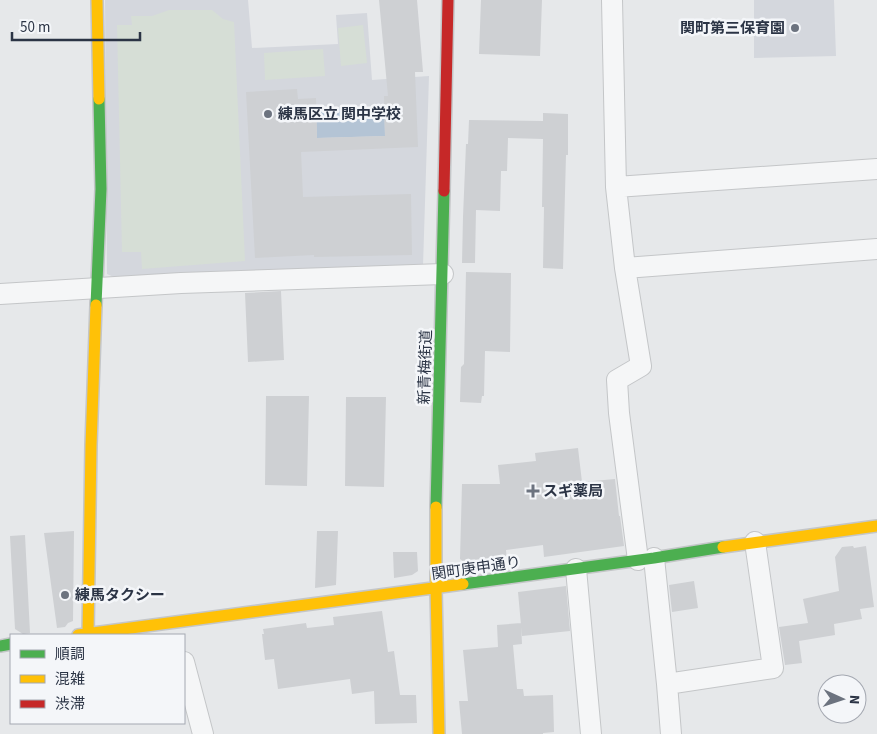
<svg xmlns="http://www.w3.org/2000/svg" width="877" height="734" font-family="'Source Sans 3','Noto Sans JP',sans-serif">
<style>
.built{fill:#d4d7dd}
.green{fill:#d6ded6}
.water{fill:#b4c4d5}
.building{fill:#ced0d3}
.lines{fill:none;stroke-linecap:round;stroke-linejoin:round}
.street-casing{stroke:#c4c6c8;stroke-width:22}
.fast-casing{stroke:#c4c6c8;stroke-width:14}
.slow-casing{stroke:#c4c6c8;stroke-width:14}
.jam-casing{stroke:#c4c6c8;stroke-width:14}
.street{stroke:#f5f6f7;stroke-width:20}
.fast{stroke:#4caf50;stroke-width:11}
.slow{stroke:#ffc107;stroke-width:11}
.jam{stroke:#c62828;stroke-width:11}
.poi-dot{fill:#6c737f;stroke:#f4f6f9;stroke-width:2}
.labels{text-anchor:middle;stroke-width:5;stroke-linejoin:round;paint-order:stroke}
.poi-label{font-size:15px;font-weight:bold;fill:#2b3445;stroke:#f4f6f9;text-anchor:start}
.street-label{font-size:15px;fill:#2b3445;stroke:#f4f6f9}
</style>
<rect width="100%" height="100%" fill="#e6e8ea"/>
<path class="built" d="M105,0h143l4,48 86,-4 -2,-29 31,-2 5,67 57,-4 -6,190 -307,12 -9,-4z
M754,0h80l2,56 -82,2z"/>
<path class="green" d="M169,10h43l11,9 11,3 11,239 -103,8 -1,-17h-19l-5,-227h15l-1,-9h21z
M363,25l4,38 -26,3 -3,-38z
M323,49l2,27 -60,4 -1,-27z"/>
<path class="water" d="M384,107l1,29 -68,2 -1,-29z"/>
<path class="building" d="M379,0h38l6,72h-8l3,75 -117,5 2,45 108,-3 1,61 -98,2v-2l-59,3 -9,-166 51,-3 1,10 18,-1 1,40 68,-2 -1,-40h4z
M481,0h61l-2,56 -61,-2z
M543,113l25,1v41h-2l-3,114 -20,-1 1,-61h-2l1,-68 -35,-1 -1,33h-6l-1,40 -24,-1 -1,53h-13l1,-46 3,-73h2l1,-24 74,1z
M466,272l45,1 -1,79 -25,-1 -1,45h-2l-1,7 -21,-1 1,-35 3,-3z
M281,291l3,69 -36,2 -3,-69z
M266,396h43l-2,90 -42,-1z
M346,397h40l-2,90 -39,-1z
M578,448l4,34 33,-3 4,37h1l4,30 -80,11 -1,-12 -37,5 1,12 -36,5 -11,-8 2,-75h38l-2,-19 38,-4 -1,-8z
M74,531l-1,90 -5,2 -3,4 -8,1 -13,-95z
M317,531h21l-2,54 -21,3z
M25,535l5,98 -7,1 -8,-5 -5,-93z
M853,546l1,2 12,-2 8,61 -14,2 2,10 -28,5 1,11 -36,6 3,22 -17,2 -6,-38 29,-4 -5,-24 36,-8 -4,-34 7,-10z
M393,552h24l1,19 -6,4 -18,3z
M694,581l4,27 -26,4 -3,-27z
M566,586l4,45 -48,5 -4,-44z
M382,611l6,41 6,-1 6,44h16l1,28 -42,1 -1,-33 -22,3 -2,-15 -72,10 -4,-30 -9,1 -3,-26h2l-1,-5 43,-6 1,5 27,-3 -1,-8z
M521,623l1,21 -9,1 4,44h6l1,7 29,-1 1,37 -11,1v1h-81l-3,-33h9l-5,-51 35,-3 -1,-22z"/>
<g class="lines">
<defs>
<path id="street" d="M612,0l4,187 9,81 16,98 -24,14 2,33 19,147
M616,187l261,-18
M625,268l252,-19
M0,294l181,-11 262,-9
M654,558l13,126
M576,569l15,165
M184,662l19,72
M671,734l-4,-50 106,-16 -18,-126"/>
<path id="fast" d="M96,305l5,-116 -2,-90
M436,507l8,-316
M463,584l191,-26 69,-11
M0,646l11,-2"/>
<path id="slow" d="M97,0l2,99
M436,507v81l3,146
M723,547l154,-21
M88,634l3,-189 5,-140
M78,635l385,-51"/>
<path id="jam" d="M444,191l4,-191"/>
</defs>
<use href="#street" class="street-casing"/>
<use href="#fast" class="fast-casing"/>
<use href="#slow" class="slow-casing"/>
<use href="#jam" class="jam-casing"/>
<use href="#street" class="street"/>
<use href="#fast" class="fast"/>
<use href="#slow" class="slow"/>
<use href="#jam" class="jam"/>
</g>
<g class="poi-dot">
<circle cx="795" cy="28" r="5"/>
<circle cx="268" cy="114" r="5"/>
<path d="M530.5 483.5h5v5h5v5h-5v5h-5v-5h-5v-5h5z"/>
<circle cx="65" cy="595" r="5"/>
</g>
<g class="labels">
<g class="poi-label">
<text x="785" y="33" text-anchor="end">関町第三保育園</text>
<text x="278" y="119">練馬区立 関中学校</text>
<text x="543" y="496">スギ薬局</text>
<text x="75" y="600">練馬タクシー</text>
</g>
<g class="street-label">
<text transform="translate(425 367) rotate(-88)" y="5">新青梅街道</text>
<text transform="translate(476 568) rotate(-8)" y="5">関町庚申通り</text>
</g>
</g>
<rect x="10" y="634" width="175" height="90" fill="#f4f6f9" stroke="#a4a8b1"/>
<rect x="20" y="650" width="25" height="8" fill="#4caf50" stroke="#a4a8b1"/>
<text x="55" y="659" font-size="15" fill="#2b3445">順調</text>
<rect x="20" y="675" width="25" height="8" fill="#ffc107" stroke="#a4a8b1"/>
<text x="55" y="684" font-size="15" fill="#2b3445">混雑</text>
<rect x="20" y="700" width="25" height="8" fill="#c62828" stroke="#a4a8b1"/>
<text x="55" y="709" font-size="15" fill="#2b3445">渋滞</text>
<g transform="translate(842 699) rotate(93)"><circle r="24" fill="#f4f6f9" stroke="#a4a8b1"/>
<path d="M0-4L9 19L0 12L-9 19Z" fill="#6c737f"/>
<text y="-8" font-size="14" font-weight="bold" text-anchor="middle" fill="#2b3445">N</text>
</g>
<path d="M12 32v8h128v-8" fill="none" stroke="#2b3445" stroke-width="2.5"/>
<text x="20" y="32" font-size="15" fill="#2b3445" stroke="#f4f6f9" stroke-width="4" paint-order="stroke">50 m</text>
</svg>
